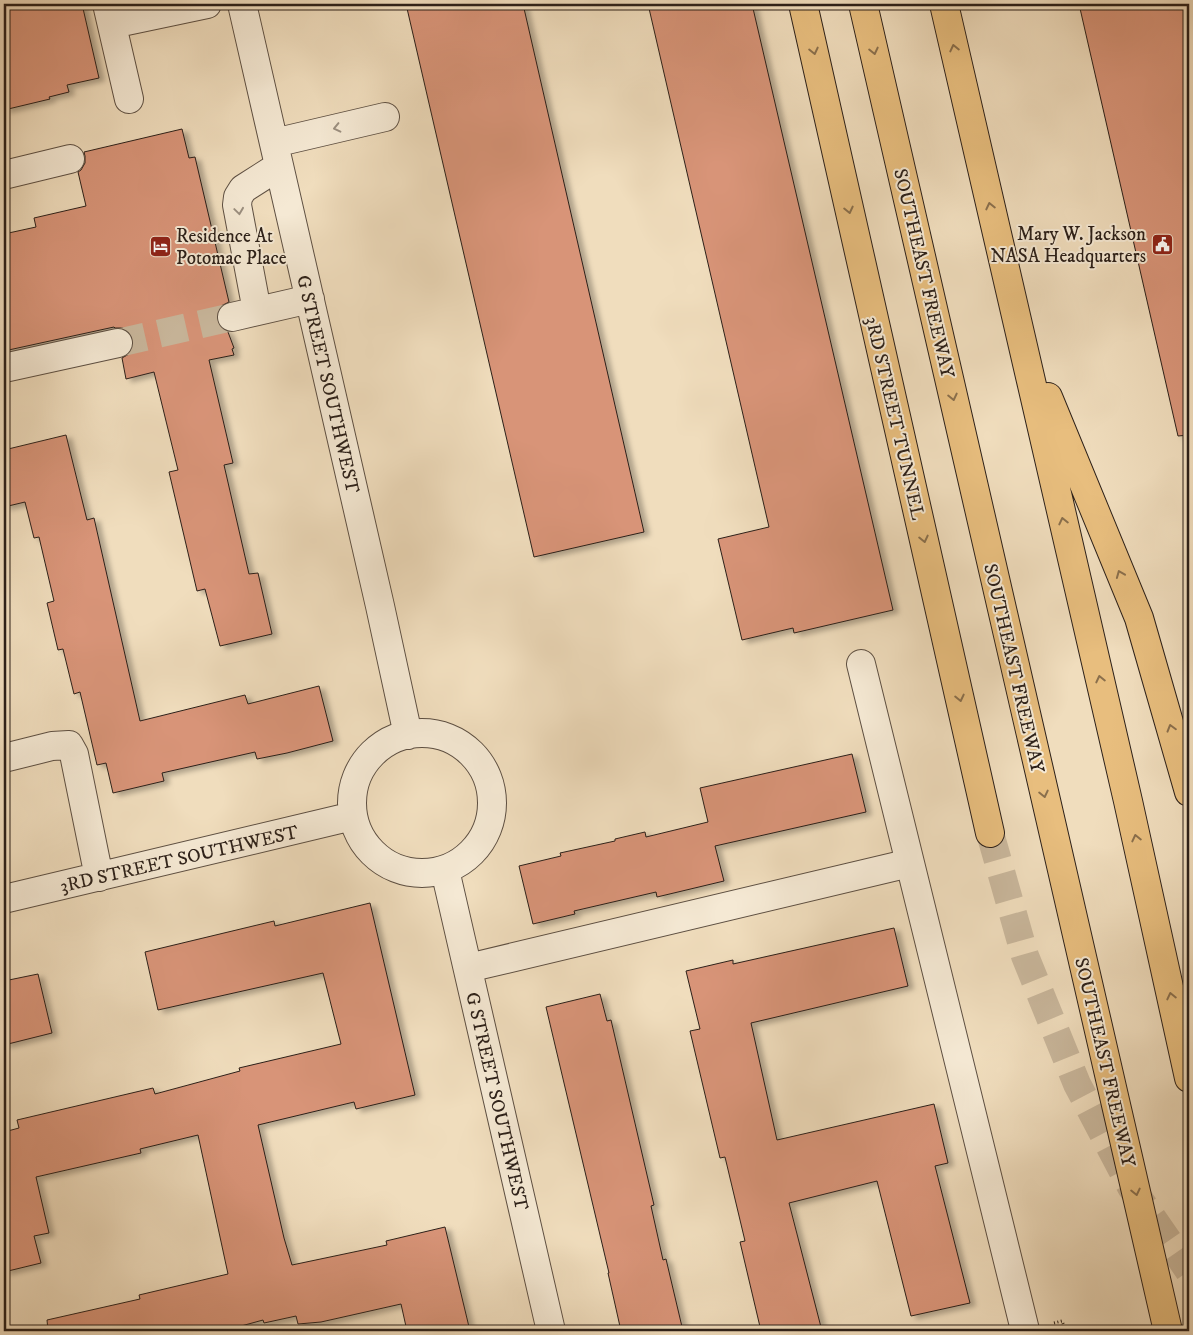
<svg xmlns="http://www.w3.org/2000/svg" width="1193" height="1335" font-family="'IM FELL DW Pica',serif">
<style>
.building{fill:#d89478;stroke:#2c2019;filter:url(#shadow)}
.lines{fill:none;stroke-linecap:round;stroke-linejoin:round}
.minor-tunnel{stroke:#c9b79c;stroke-width:28;stroke-dasharray:28 14;stroke-linecap:butt}
.highway-tunnel{stroke:#c9b79c;stroke-width:28;stroke-dasharray:28 14;stroke-linecap:butt}
.minor-casing{stroke:#5d4f42;stroke-width:30}
.highway-casing{stroke:#2c2019;stroke-width:30}
.path{stroke:#2c2019;stroke-width:3;stroke-dasharray:1 2.5;stroke-linecap:butt}
.minor{stroke:#f5e9d4;stroke-width:28}
.highway{stroke:#e8be7e;stroke-width:28}
.oneway{stroke:#8a6f4c}
.oneway2{stroke:#9b8f80}
.labels{text-anchor:middle;stroke-width:4;stroke-linejoin:round;paint-order:stroke}
.poi-label{font-size:19px;fill:#2c2019;stroke:#f5e9d4;text-anchor:end}
.street-label{font-size:19px;fill:#2c2019;stroke:#f5e9d4}
</style>
<defs>
<filter id="shadow"><feDropShadow dx="5.5" dy="3" stdDeviation="2.5" flood-color="#0004"/></filter>
</defs>
<rect width="100%" height="100%" fill="#f0ddbd"/>
<filter id="stains"><feTurbulence type="fractalNoise" baseFrequency=".004" numOctaves="4"/><feColorMatrix values="0 0 0 0 .2 0 0 0 0 .09 0 0 0 0 .02 0 0 0 .5 -.17"/></filter>
<radialGradient id="worn" r=".72"><stop offset=".6" stop-color="#630" stop-opacity="0"/><stop offset="1" stop-color="#630" stop-opacity=".3"/></radialGradient>
<path class="building" d="M4,4h78l17,74 -32,7 2,7 -20,5 1,2 -46,11z
M406,4h117l121,528 -110,25z
M648,4h104l141,606 -99,23 -1,-5 -51,12 -24,-101 51,-12z
M1079,4h110v431l-11,1z
M182,129l7,29 6,-1 34,145 -8,4 -4,7v7l4,8 7,4 6,16 -2,1 2,6 -25,5 24,103 -9,2 25,109 9,-1 14,61 -52,12 -15,-57 -8,2 -28,-119 9,-2 -24,-98 -28,7 -4,-21 7,-4 4,-6v-8l-3,-7 -7,-5h-8l-1,-1 -110,24v-117l32,-7 -2,-9 52,-12 -8,-34 3,-2 4,-7v-7l-1,-4z
M66,435l21,85 7,-2 46,203 105,-26 3,9 71,-18 14,55 -46,12 -30,6 -2,-7 -93,21 2,8 -51,12 -7,-30 -9,2 -17,-73 -6,2 -11,-45 -5,1 -11,-47 7,-2 -15,-64 -5,1 -9,-36 -21,5v-57z
M852,754l14,58 -151,34 9,35 -67,16 -1,-5 -82,19 1,3 -42,10 -14,-58 42,-10 -1,-3 55,-12v-2l30,-7 1,5 62,-15 -8,-34z
M370,903l45,192 -59,14 -2,-7 -96,23 26,113 8,27 95,-20 -1,-4 59,-14 25,104h-63l-6,-27 -80,18 -23,2 -2,-8 -32,7 -1,-3 -40,11h-175l-1,-11 93,-21 -1,-4 89,-21 -30,-139 -58,14 1,4 -105,24 13,56 -15,3 7,27 -37,9v-140l15,-4 -2,-8 136,-32 2,6 85,-23 -1,-3 102,-24 -18,-71 -165,37 -13,-58 129,-31 1,5z
M894,928l14,58 -157,37 26,117 157,-36 14,59 -13,3 35,137 -59,13 -34,-135 -88,22 33,128h-61l-21,-89 5,-1 -20,-84 -5,1 -30,-127 10,-2 -14,-58 47,-11v4z
M38,974l14,59 -48,12v-64z
M600,994l7,27 4,-1 43,185 -3,1 12,54 3,-1 17,72h-62l-13,-58h1l-63,-266z"/>
<g class="lines">
<path class="minor-tunnel" d="M118,343l114,-26"/>
<path class="highway-tunnel" d="M990,833l35,123 52,128 54,103 58,84"/>
<defs>
<path id="minor" d="M107,4l22,95
M242,4l138,602 28,129
M112,24l95,-20
M274,143l111,-26
M4,175l66,-16
M257,311l-20,-106 1,-8 5,-8 36,-23
M232,317l78,-18
M4,368l114,-25
M861,664l164,666
M352 803a70 70 0 1 1 140 0a70 70 0 1 1-140 0Z
M4,758l48,-12 17,-1 5,9 25,123
M445,870l106,461
M4,899l349,-83
M468,968l442,-105"/>
<path id="highway" d="M803,4l187,829
M863,4l305,1327
M944,4l184,797 61,277
M1048,397l91,221 50,174"/>
</defs>
<use href="#minor" class="minor-casing"/>
<use href="#highway" class="highway-casing"/>
<path class="path" d="M1054,1323l8,-2 4,10"/>
<use href="#minor" class="minor"/>
<use href="#highway" class="highway"/>
</g>
<defs><path id="oneway-chevron" d="M-2-3.5L2.5 0L-2 3.5" fill="none" stroke-width="1.6" stroke-linecap="round" stroke-linejoin="round" transform="scale(1.25)"/></defs>
<g class="oneway">
<use href="#oneway-chevron" transform="translate(954 48) rotate(-103)"/>
<use href="#oneway-chevron" transform="translate(814 51) rotate(77)"/>
<use href="#oneway-chevron" transform="translate(874 51) rotate(77)"/>
<use href="#oneway-chevron" transform="translate(990 206) rotate(-103)"/>
<use href="#oneway-chevron" transform="translate(849 210) rotate(77)"/>
<use href="#oneway-chevron" transform="translate(953 397) rotate(77)"/>
<use href="#oneway-chevron" transform="translate(1063 521) rotate(-103)"/>
<use href="#oneway-chevron" transform="translate(924 539) rotate(77)"/>
<use href="#oneway-chevron" transform="translate(1120 574) rotate(-112)"/>
<use href="#oneway-chevron" transform="translate(1100 679) rotate(-103)"/>
<use href="#oneway-chevron" transform="translate(960 698) rotate(77)"/>
<use href="#oneway-chevron" transform="translate(1171 728) rotate(-106)"/>
<use href="#oneway-chevron" transform="translate(1044 794) rotate(77)"/>
<use href="#oneway-chevron" transform="translate(1136 838) rotate(-103)"/>
<use href="#oneway-chevron" transform="translate(1171 996) rotate(-103)"/>
<use href="#oneway-chevron" transform="translate(1136 1192) rotate(77)"/>
</g>
<g class="oneway2">
<use href="#oneway-chevron" transform="translate(337 128) rotate(167)"/>
<use href="#oneway-chevron" transform="translate(239 211) rotate(82)"/>
</g>
<defs>
<symbol id="civic-square" viewBox="-11 -11 22 22"><rect x="-9" y="-9" width="18" height="18" rx="4" fill="#8f2418" stroke="#f5e9d4"/><path d="M-.6-6.5H3V-4.5H.6V-3L4-1V1h2V6H-6V1h2V-1L-.6-3ZM-1.2 2.5V6h2.4V2.5Z" fill="#fff"/></symbol>
<symbol id="hotel-square" viewBox="-11 -11 22 22"><rect x="-9" y="-9" width="18" height="18" rx="4" fill="#8f2418" stroke="#f5e9d4"/><path d="M-6-4.5h1.5V1H6V5H4.5V3h-9V5H-6ZM-4 0a1.8 1.8 0 1 1 3.6 0ZM.5 0V-2.5h3Q6-2.5 6 0Z" fill="#fff"/></symbol>
</defs>
<g fill-rule="evenodd">
<use href="#civic-square" x="1150" y="232" width="25" height="25"/>
<use href="#hotel-square" x="148" y="234" width="25" height="25"/>
</g>
<g class="labels">
<g class="poi-label">
<text x="1146" y="240">Mary W. Jackson<tspan x="1146" dy="22">NASA Headquarters</tspan></text>
<text x="176" y="242" text-anchor="start">Residence At<tspan x="176" dy="22">Potomac Place</tspan></text>
</g>
<g class="street-label">
<text transform="translate(925 273) rotate(77)" y="7">SOUTHEAST FREEWAY</text>
<text transform="translate(329 384) rotate(77)" y="7">G STREET SOUTHWEST</text>
<text transform="translate(896 418) rotate(77)" y="7">3RD STREET TUNNEL</text>
<text transform="translate(1015 668) rotate(77)" y="7">SOUTHEAST FREEWAY</text>
<text transform="translate(179 858) rotate(-13)" y="7">3RD STREET SOUTHWEST</text>
<text transform="translate(1106 1062) rotate(77)" y="7">SOUTHEAST FREEWAY</text>
<text transform="translate(498 1101) rotate(77)" y="7">G STREET SOUTHWEST</text>
</g>
</g>
<rect width="1193" height="1335" fill="none" stroke="#f0ddbd" stroke-width="20"/>
<rect x="5" y="5" width="1183" height="1325" fill="none" stroke="#2c2019" stroke-width="2.5"/>
<rect x="10" y="10" width="1173" height="1315" fill="none" stroke="#2c2019"/>
<rect width="100%" height="100%" filter="url(#stains)"/>
<rect width="100%" height="100%" fill="url(#worn)"/>
</svg>
